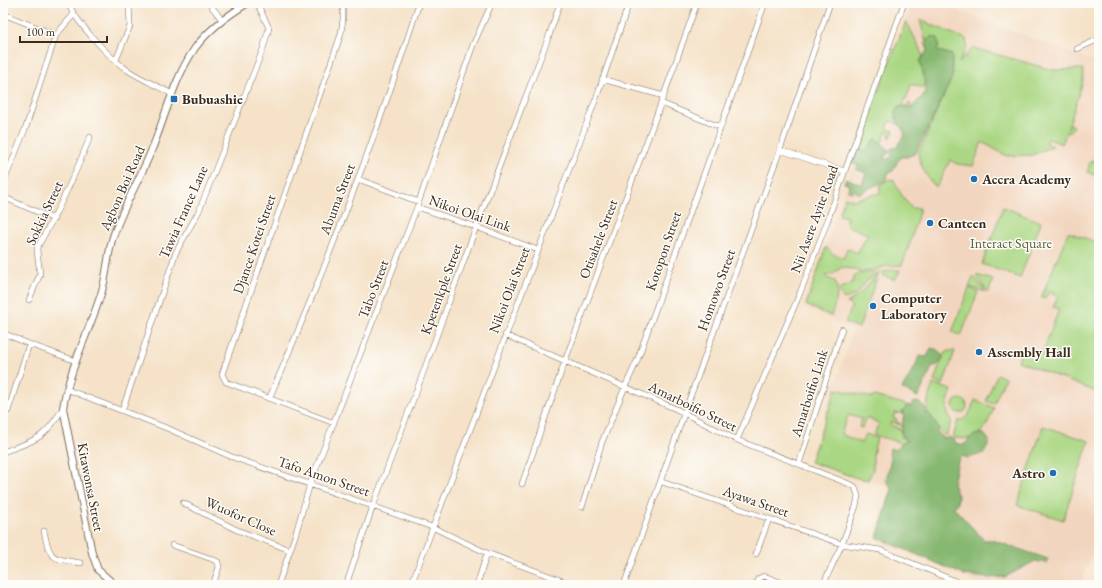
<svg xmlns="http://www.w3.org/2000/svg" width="1102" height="588" font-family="'EB Garamond',serif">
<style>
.built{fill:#f2d5be}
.green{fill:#aad783;stroke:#728050}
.forest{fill:#87b871;stroke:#617148}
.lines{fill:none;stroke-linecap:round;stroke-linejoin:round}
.minor-casing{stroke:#7c6a5a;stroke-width:6}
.tertiary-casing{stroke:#7c6a5a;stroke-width:8}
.minor{stroke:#fff;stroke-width:5}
.tertiary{stroke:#fff;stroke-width:6}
.poi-dot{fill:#1f6fb2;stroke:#fdfcf7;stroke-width:1.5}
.labels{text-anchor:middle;stroke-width:3;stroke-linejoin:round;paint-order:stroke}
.poi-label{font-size:14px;font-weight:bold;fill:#3b2a1e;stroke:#fdfcf7;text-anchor:start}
.street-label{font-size:14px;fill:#3b2a1e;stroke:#fdfcf7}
.park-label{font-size:14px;fill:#5c5e3c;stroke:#fdfcf7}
</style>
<rect width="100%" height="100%" fill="#fdfcf7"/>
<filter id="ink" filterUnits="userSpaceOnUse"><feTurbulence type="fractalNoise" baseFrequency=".025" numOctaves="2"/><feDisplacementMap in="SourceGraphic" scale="8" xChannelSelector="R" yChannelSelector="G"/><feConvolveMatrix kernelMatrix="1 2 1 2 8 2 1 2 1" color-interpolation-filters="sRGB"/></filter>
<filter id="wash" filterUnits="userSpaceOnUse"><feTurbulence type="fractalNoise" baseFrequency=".012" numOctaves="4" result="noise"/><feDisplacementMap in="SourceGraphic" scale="16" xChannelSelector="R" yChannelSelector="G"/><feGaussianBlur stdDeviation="0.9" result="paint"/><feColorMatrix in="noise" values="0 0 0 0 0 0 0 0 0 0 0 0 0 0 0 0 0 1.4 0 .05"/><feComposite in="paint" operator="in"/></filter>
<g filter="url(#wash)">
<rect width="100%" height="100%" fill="#f5e2c8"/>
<path class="built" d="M912,3h25l162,60v472l-18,50h-98l-107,-45 16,-52 -81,-30 42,-128 -50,-24z"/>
<path class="green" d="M920,20l46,19 1,7 -8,17 14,-15 80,22 30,-1v12l-15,47 2,-4 4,2 -4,6 -3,-1 -5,13 -14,-5 -2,4 7,3 -21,9 -25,1 -25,-14 -9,24 -16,-2 -7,-4 -11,23 -3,4c-10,-10 -14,-19 -18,-32l36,-83 -13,24z
M906,21c9,17 26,49 22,68l-17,-5 -2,8 -6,12 4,2 2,-3 2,1 -1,4 -10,-2 -5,6 1,7 4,6 -10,-4 -3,8 7,2 -3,6h-2l1,-3 -4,-2 -4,11 -6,-4 -11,12 -8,-3 25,-67z
M1091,160l8,3v14l-12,-5z
M890,179l4,1c4,12 11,18 17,28h9l-10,35 -8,22 -15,1 -13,4 -13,2 -6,-2 -13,-3 -9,7 -8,2 2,2 8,3c6,12 -1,24 -4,35l-25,-11 20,-58 7,7 11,4 3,-10 10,5 11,-19 -21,-8 -1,-6 1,-3 -8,-2 6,-18 8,3 27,-7v-8z
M1003,207l38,15 -21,56 -38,-14z
M1068,232l31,11v150l-81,-32 5,-14 19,7 17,-45 -6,-2 5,-10 -9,-5 -4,7 -4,-1z
M891,270h9l-5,10 -13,-5 1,-3z
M874,272l-1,3 -18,20 -11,4 -4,-5v-6l10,-3 3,-4v-4l6,-3z
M879,272l-20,56 -14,-6 7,-15 -5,-4c8,-5 16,-11 22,-19 4,-4 5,-9 10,-12z
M976,275l17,5 -5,13z
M973,276l13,16 -17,-5z
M969,288l9,4 -17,44 -9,-4z
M948,351h7l-12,34 -9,-4 10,-27z
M997,374l8,4 -11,26 -8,-3z
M933,384l19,6c-4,12 -9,20 0,30l-6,16c-22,-17 -22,-27 -13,-52z
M836,389l37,9 1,-2 37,10h-4l-5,5 1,3 -8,-1 -2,5 4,1 -1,3 4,1v2l-9,-3 -1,3 10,4 2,9 5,3 -7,3 -2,-2 -24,-7 5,-12 -13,-5 -4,10 -3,-1 3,-8 -14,-4 -7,19 20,9 5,-9 11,4 -4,16v15l-5,11 -11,-2 -47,-16z
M953 406a7 7 0 1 1 14 0a7 7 0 1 1-14 0Z
M975,400l19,8c-7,20 -17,36 -41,29l5,-16c11,-2 13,-11 17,-21z
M1043,426l46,15 -26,79 -46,-15z"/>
<path class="forest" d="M932,36l6,2 1,7 -2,5 15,5v23l-36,75 -9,4h-5l-5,5 -4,9 -5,2 -2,7 -28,14 -3,-4 -2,2 -5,-1 1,-6 -5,-2 2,-5 16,7 4,-12 -10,-4 4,-4 -2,1 -6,-3 5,-15 8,3 11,-13 12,11 1,4 -4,3v3h4l3,-4 -2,-5 2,-2h5c0,-5 5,-8 8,-13 -3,-9 -9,-14 -10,-23l5,-6 8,2h4c3,-5 7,-8 11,-12 5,-7 -1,-26 -3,-35l8,-12 -3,-7z
M931,348l7,2 5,8 -7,9 -3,-2 -15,32 -16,-8 14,-24 3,-9 8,1z
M918,402l8,6 -1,6 4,-1 10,16 -2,3 8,7 4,-2 6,3v3l9,2 8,-9 11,-3 6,7 -1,6 -4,7 -16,5 -6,-2 -4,5 -5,23 5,12 -1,7 -3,5 30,32h8l56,19 -1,4 -12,-2 -30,16 -17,1 -24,-3 -87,-38 15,-48 -6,-9 5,-22 -2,-3 1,-7 5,2 3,-4 9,-5c-12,-11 0,-19 -5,-30l5,-5h4l2,-3z"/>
</g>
<g filter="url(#ink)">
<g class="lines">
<defs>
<path id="minor" d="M68,3c9,20 42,56 61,68 14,9 29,15 43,23
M209,3l13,17
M3,14l53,21
M1077,49l22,-10
M116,60l14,-34 -1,-23
M602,79l62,17
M661,103l59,24
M780,150l64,21
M358,179l61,23
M3,184l23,-57 30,-92 18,-21
M3,197l51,22
M417,207l59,20 62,23
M29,300l11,-26 -3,-23v-3c21,-36 38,-73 53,-111
M3,333l26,11 47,17
M505,335l171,74 61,31 115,45 3,2 3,9 -2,10 -14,38 -19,41
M66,389l103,40 63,28 200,70 55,26 87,32
M269,399c56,-129 107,-261 150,-396
M8,411l21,-67
M122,411l54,-159 23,-41 64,-162 6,-21 -12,-25
M334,423l-108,-41 -4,-8 119,-340 2,-15v-16
M737,440l63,-147 27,-71 77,-219
M3,452c33,-12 41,-12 60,-44
M799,464l43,-135
M662,482l180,62 38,6 85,35
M522,484l43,-123 96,-258 36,-100
M183,503l54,27 53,20
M582,507l20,-65 23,-55 12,-26 128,-358
M44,531c6,30 8,27 37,32
M172,545l40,14 6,3 1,5 -6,18
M756,554l13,-35
M278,585l17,-49 15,-52 107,-277 56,-162 19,-42
M346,585l27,-79 46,-122 57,-157 74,-194 10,-30
M411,585l186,-489 32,-93
M477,585l10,-32
M624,585l60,-171 96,-264 50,-147
M755,585l3,-6 6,-3 25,9"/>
<path id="tertiary" d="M115,585l-17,-15 -6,-17 -29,-145c6,-39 26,-76 38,-114 6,-18 6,-36 11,-54 9,-30 26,-57 38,-86 15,-35 23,-74 45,-106 14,-19 33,-33 53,-45
M1098,585l1,-1"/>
</defs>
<use href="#minor" class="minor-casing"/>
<use href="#tertiary" class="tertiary-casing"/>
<use href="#minor" class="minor"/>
<use href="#tertiary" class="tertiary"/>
</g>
</g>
<g class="poi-dot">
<rect x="170" y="95" width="8" height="8" rx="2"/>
<circle cx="974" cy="179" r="4"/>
<circle cx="930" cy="223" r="4"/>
<circle cx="873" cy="306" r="4"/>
<circle cx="979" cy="352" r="4"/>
<circle cx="1053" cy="473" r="4"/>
</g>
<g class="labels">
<g class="poi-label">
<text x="182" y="104">Bubuashie</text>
<text x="982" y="184">Accra Academy</text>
<text x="938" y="228">Canteen</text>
<text x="881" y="303">Computer<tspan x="881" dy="16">Laboratory</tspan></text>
<text x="987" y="357">Assembly Hall</text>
<text x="1045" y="478" text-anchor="end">Astro</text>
</g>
<g class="street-label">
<text transform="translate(122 188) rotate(-66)" y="5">Agbon Boi Road</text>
<text transform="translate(337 199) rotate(-69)" y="5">Abuma Street</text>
<text transform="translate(183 212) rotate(-66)" y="5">Tawia France Lane</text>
<text transform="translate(44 213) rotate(-65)" y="5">Sokkia Street</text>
<text transform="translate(470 213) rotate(19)" y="5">Nikoi Olai Link</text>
<text transform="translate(814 219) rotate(-70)" y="5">Nii Asere Ayite Road</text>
<text transform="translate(598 239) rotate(-69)" y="5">Otisahele Street</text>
<text transform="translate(254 244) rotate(-71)" y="5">Djance Kotei Street</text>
<text transform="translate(663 251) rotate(-71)" y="5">Kotopon Street</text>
<text transform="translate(373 289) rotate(-69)" y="5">Tabo Street</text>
<text transform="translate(441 289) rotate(-70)" y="5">Kpetenkple Street</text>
<text transform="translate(509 290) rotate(-69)" y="5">Nikoi Olai Street</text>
<text transform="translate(716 290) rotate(-70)" y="5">Homowo Street</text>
<text transform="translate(809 393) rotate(-72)" y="5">Amarboifio Link</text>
<text transform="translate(693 406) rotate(26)" y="5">Amarboifio Street</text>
<text transform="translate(324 476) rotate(19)" y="5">Tafo Amon Street</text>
<text transform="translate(91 487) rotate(79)" y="5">Kitawonsa Street</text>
<text transform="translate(756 501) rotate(19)" y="5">Ayawa Street</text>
<text transform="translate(241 516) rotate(24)" y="5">Wuofor Close</text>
</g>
<g class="park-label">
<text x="1011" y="248">Interact Square</text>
</g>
</g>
<rect width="1102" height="588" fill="none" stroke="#fdfcf7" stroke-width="16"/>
<path d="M20 36v6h87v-6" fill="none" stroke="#3b2a1e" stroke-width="2"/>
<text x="26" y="36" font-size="12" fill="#3b2a1e" stroke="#fdfcf7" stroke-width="3" paint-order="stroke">100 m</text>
</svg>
